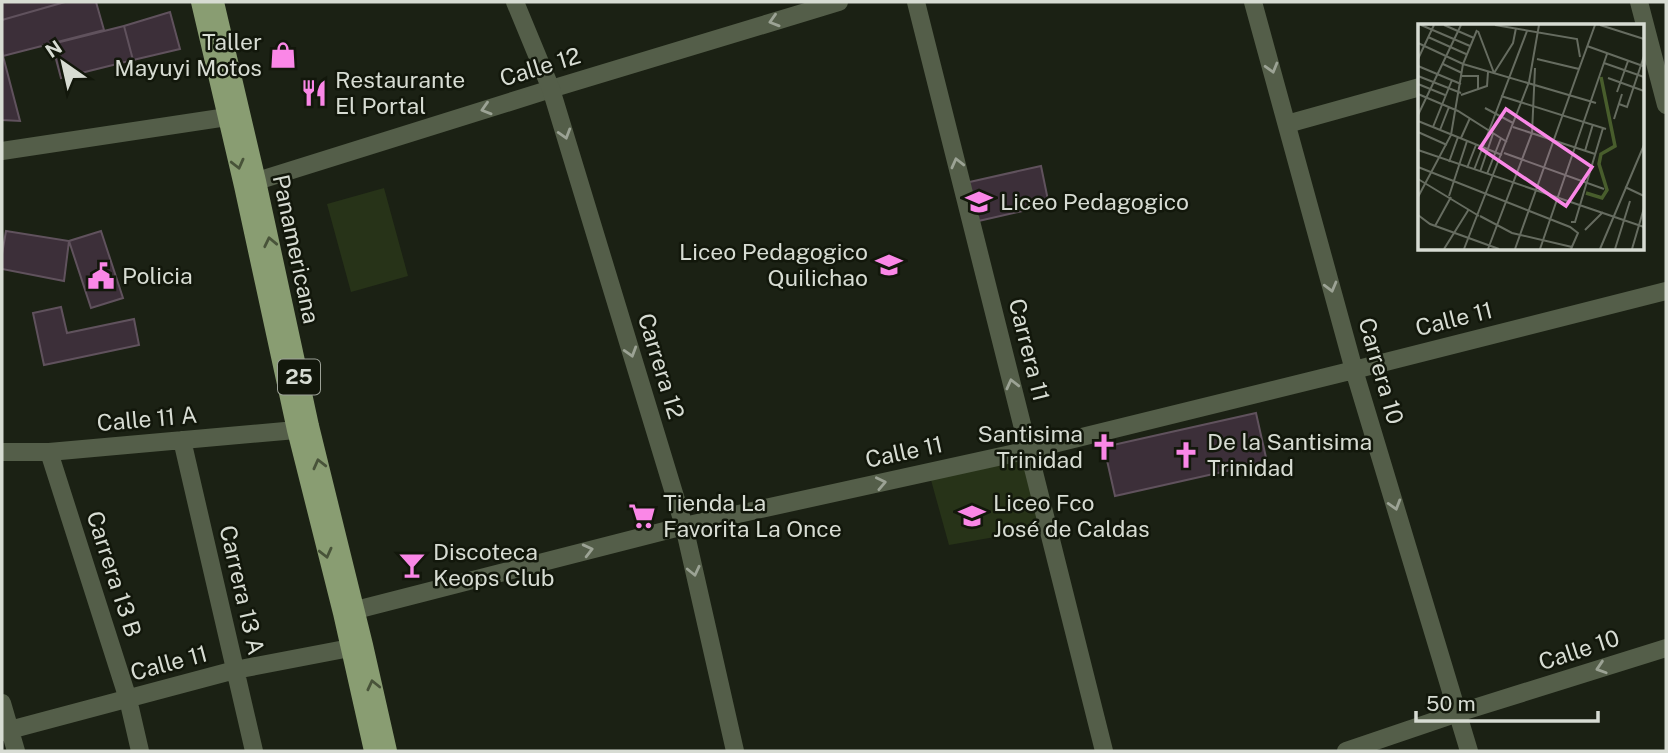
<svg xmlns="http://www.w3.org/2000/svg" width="1668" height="753" font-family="'Public Sans',sans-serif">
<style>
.green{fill:#273318}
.building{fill:#3c2f39;stroke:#60525d;stroke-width:2}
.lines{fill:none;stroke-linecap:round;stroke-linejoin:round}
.minor{stroke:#545e49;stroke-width:18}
.tertiary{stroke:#545e49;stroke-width:18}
.primary{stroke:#899d72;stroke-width:18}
.oneway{stroke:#9ca395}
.oneway2{stroke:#485339}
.labels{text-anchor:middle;stroke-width:5;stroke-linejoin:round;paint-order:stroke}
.shield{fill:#12170b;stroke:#9ca197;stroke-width:2}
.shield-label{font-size:21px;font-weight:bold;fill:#d7dcd3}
.poi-label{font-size:23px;fill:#d7dcd3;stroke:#12170b;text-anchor:start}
.street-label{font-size:23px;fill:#d7dcd3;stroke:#12170b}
.inset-river{fill:none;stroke:#485d2c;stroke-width:3.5}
.inset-road{fill:none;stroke:#666c60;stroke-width:2}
.view{fill:#fa87e7;fill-opacity:0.15;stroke:#fa87e7;stroke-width:3.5}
.inset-edge{fill:none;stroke:#d7dcd3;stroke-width:3.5}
</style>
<rect width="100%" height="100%" fill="#1b2114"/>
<path class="green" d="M384,188l24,88 -57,16 -24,-88z
M1025,456l16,73 -92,16 -18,-65z"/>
<path class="building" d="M2,2h63l-63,18z
M65,2h31l8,28 -101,26 -1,-6v-30z
M170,12l10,37 -47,11 -9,-34z
M124,26l9,34 -72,18 -9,-34z
M2,50l1,6 17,65 -18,-1z
M1041,166l8,39 -75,17 -9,-39z
M6,231l63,10 -5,40 -62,-12v-15z
M101,231l22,67 -32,10 -22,-67z
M61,307l6,26 67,-14 5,26 -95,20 -11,-52z
M1256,413l11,49 -152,34 -11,-49z"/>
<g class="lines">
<path class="minor" d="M1253,2l101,368 115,381
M1639,2l27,103
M1287,124l133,-37
M2,151l225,-34
M257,181l294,-92 288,-87
M182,440l72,311
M2,452h47l247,-22
M49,452l79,247 12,52
M356,610l328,-84 345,-76 325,-80 312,-79
M2,703l14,48
M2,732l233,-62 115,-22"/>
<path class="tertiary" d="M515,2l36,87 133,437 51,225
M916,2l188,749
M1346,751l112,-38 208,-65"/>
<path class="primary" d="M200,2l43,184 53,244 46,183 31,138
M215,2l42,179 53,245 54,219 24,106"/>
</g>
<defs><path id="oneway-chevron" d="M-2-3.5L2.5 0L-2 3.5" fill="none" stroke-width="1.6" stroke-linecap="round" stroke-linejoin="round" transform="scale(1.75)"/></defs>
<g class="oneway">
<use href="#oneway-chevron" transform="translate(774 21) rotate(163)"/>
<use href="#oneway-chevron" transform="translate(1272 68) rotate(74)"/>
<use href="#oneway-chevron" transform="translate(486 109) rotate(163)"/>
<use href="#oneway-chevron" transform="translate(565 134) rotate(73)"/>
<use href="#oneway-chevron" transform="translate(957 163) rotate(-104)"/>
<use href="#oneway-chevron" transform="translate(1331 287) rotate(75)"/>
<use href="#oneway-chevron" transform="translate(631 352) rotate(73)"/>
<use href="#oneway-chevron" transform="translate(1012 384) rotate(-104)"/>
<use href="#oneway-chevron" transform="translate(881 483) rotate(-12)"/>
<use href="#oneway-chevron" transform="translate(1395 505) rotate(73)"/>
<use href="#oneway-chevron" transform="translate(588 550) rotate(-14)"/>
<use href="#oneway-chevron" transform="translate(694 571) rotate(77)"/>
<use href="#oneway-chevron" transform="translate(1601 668) rotate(162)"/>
</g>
<g class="oneway2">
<use href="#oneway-chevron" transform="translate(238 164) rotate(76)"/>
<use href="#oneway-chevron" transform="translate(270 242) rotate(-102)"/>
<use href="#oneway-chevron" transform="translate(319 464) rotate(-104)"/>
<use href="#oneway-chevron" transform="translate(326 553) rotate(76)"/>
<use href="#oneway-chevron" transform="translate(373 685) rotate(-103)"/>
</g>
<defs>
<symbol id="shop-bare" viewBox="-9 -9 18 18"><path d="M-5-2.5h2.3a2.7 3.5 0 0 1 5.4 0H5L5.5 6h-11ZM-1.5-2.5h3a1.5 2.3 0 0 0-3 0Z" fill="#fa87e7" stroke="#12170b" stroke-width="2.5" paint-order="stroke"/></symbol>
<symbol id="restaurant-bare" viewBox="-9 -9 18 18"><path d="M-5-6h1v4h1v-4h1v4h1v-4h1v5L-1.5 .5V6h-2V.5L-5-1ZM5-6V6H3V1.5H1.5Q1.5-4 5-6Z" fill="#fa87e7" stroke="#12170b" stroke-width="2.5" paint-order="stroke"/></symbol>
<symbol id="school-bare" viewBox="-9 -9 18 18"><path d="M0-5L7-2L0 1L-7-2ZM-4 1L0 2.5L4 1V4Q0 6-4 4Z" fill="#fa87e7" stroke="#12170b" stroke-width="2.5" paint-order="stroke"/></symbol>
<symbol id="civic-bare" viewBox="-9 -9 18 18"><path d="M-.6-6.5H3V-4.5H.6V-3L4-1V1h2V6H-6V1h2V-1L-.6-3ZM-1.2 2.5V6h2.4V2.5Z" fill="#fa87e7" stroke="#12170b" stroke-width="2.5" paint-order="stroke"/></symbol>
<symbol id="church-bare" viewBox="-9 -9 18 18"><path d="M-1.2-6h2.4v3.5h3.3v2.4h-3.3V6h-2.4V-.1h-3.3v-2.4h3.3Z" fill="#fa87e7" stroke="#12170b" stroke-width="2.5" paint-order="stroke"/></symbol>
<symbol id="supermarket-bare" viewBox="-9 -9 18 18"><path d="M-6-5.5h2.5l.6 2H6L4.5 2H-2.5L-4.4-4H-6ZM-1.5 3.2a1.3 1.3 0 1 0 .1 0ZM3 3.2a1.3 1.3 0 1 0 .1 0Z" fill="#fa87e7" stroke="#12170b" stroke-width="2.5" paint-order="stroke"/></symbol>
<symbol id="bar-bare" viewBox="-9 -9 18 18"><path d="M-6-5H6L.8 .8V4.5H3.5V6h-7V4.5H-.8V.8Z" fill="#fa87e7" stroke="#12170b" stroke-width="2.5" paint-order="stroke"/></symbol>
</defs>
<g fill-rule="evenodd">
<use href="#shop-bare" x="264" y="36" width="38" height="38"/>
<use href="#restaurant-bare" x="295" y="74" width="38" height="38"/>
<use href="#school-bare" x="960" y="183" width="38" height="38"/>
<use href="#school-bare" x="870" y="246" width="38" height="38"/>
<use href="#civic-bare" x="82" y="257" width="38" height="38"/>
<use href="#church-bare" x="1085" y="428" width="38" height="38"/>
<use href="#church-bare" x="1167" y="436" width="38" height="38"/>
<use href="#supermarket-bare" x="623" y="497" width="38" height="38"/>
<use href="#school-bare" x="953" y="497" width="38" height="38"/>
<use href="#bar-bare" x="393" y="546" width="38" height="38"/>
</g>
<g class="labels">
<rect class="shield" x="278" y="359.5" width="42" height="35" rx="5"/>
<g class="shield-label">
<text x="299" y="384">25</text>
</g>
<g class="poi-label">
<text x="262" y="50" text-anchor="end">Taller<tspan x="262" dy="26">Mayuyi Motos</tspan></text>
<text x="335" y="88">Restaurante<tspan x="335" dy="26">El Portal</tspan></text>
<text x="1000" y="210">Liceo Pedagogico</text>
<text x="868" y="260" text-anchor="end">Liceo Pedagogico<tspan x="868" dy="26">Quilichao</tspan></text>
<text x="122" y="284">Policia</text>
<text x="1083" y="442" text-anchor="end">Santisima<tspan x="1083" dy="26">Trinidad</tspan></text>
<text x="1207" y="450">De la Santisima<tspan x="1207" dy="26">Trinidad</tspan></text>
<text x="663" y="511">Tienda La<tspan x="663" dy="26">Favorita La Once</tspan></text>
<text x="993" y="511">Liceo Fco<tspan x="993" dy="26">José de Caldas</tspan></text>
<text x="433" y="560">Discoteca<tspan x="433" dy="26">Keops Club</tspan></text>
</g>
<g class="street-label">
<text transform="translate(540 67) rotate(-17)" y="8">Calle 12</text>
<text transform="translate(296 249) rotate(78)" y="8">Panamericana</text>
<text transform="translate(1454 319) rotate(-14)" y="8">Calle 11</text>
<text transform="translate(1029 350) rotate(76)" y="8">Carrera 11</text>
<text transform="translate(661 366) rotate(73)" y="8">Carrera 12</text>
<text transform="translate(1381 371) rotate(74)" y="8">Carrera 10</text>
<text transform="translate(147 419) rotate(-5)" y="8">Calle 11 A</text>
<text transform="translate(904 452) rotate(-12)" y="8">Calle 11</text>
<text transform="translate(114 574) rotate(72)" y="8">Carrera 13 B</text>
<text transform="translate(242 590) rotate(77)" y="8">Carrera 13 A</text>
<text transform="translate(1579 650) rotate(-18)" y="8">Calle 10</text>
<text transform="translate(169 663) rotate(-15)" y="8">Calle 11</text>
</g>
</g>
<g transform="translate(1418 24)">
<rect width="226" height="226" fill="#1b2114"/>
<path class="inset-river" d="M168,169l16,5 5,-8 -8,-26 2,-10 14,-8 -14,-69"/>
<path class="inset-road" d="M3,1l49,21M26,1l30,13M77,1l82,14 3,18M182,1l44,14M60,7l16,42M10,13l38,17M0,19l45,21 133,39M169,22l56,20M0,35l16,-34M119,35l42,10 16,-44M186,39l40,14M25,40l19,9M0,42l43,18M76,49l19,-30 3,-15M0,52l43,17M44,52h16v13M190,54l36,13M0,60l27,11M199,68l11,-31M0,70l40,17 49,31M43,71l26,-9 1,-14M83,72l105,33M201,80l8,3 17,-51M67,84l28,15M0,91l43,-90M196,95l8,-25M0,97l84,34M15,103l19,-47M95,103l82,27M22,106l9,-23M0,108l29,13M43,114l9,-20M0,126l226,77M167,127l8,-27M86,129l100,36M31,138l9,-25M0,143l152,60 8,6 -7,16M49,144l9,-23M56,146l53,-139M62,148l13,-38M69,150l14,-36M0,155l61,37M207,163l19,9M31,172l18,-55M0,173l33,-62 12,-71 14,-34M0,191l12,9 69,25M62,192l32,17 60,14M153,198h4l28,-94M17,202l16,-29M167,206l18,-18M26,225l25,-40M46,225l65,-167 10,-57M70,225l44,-116 3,-65M97,225l64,-180M122,225l67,-195M182,225l44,-104M197,225l15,-48M214,225l12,-41"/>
<path class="view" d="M88,85l86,58 -26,39 -86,-58z"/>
<rect width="226" height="226" class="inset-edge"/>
</g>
<rect width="1668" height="753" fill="none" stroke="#d7dcd3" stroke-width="7"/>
<g transform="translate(63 63) rotate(326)" stroke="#12170b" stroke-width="5" paint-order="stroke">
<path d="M0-5L12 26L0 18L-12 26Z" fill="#d7dcd3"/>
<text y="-10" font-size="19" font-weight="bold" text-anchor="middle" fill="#d7dcd3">N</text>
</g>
<path d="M1416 711v10h182v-10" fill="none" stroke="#d7dcd3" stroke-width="3.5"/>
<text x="1426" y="711" font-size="21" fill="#d7dcd3" stroke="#12170b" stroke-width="5" paint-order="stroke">50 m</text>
</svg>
